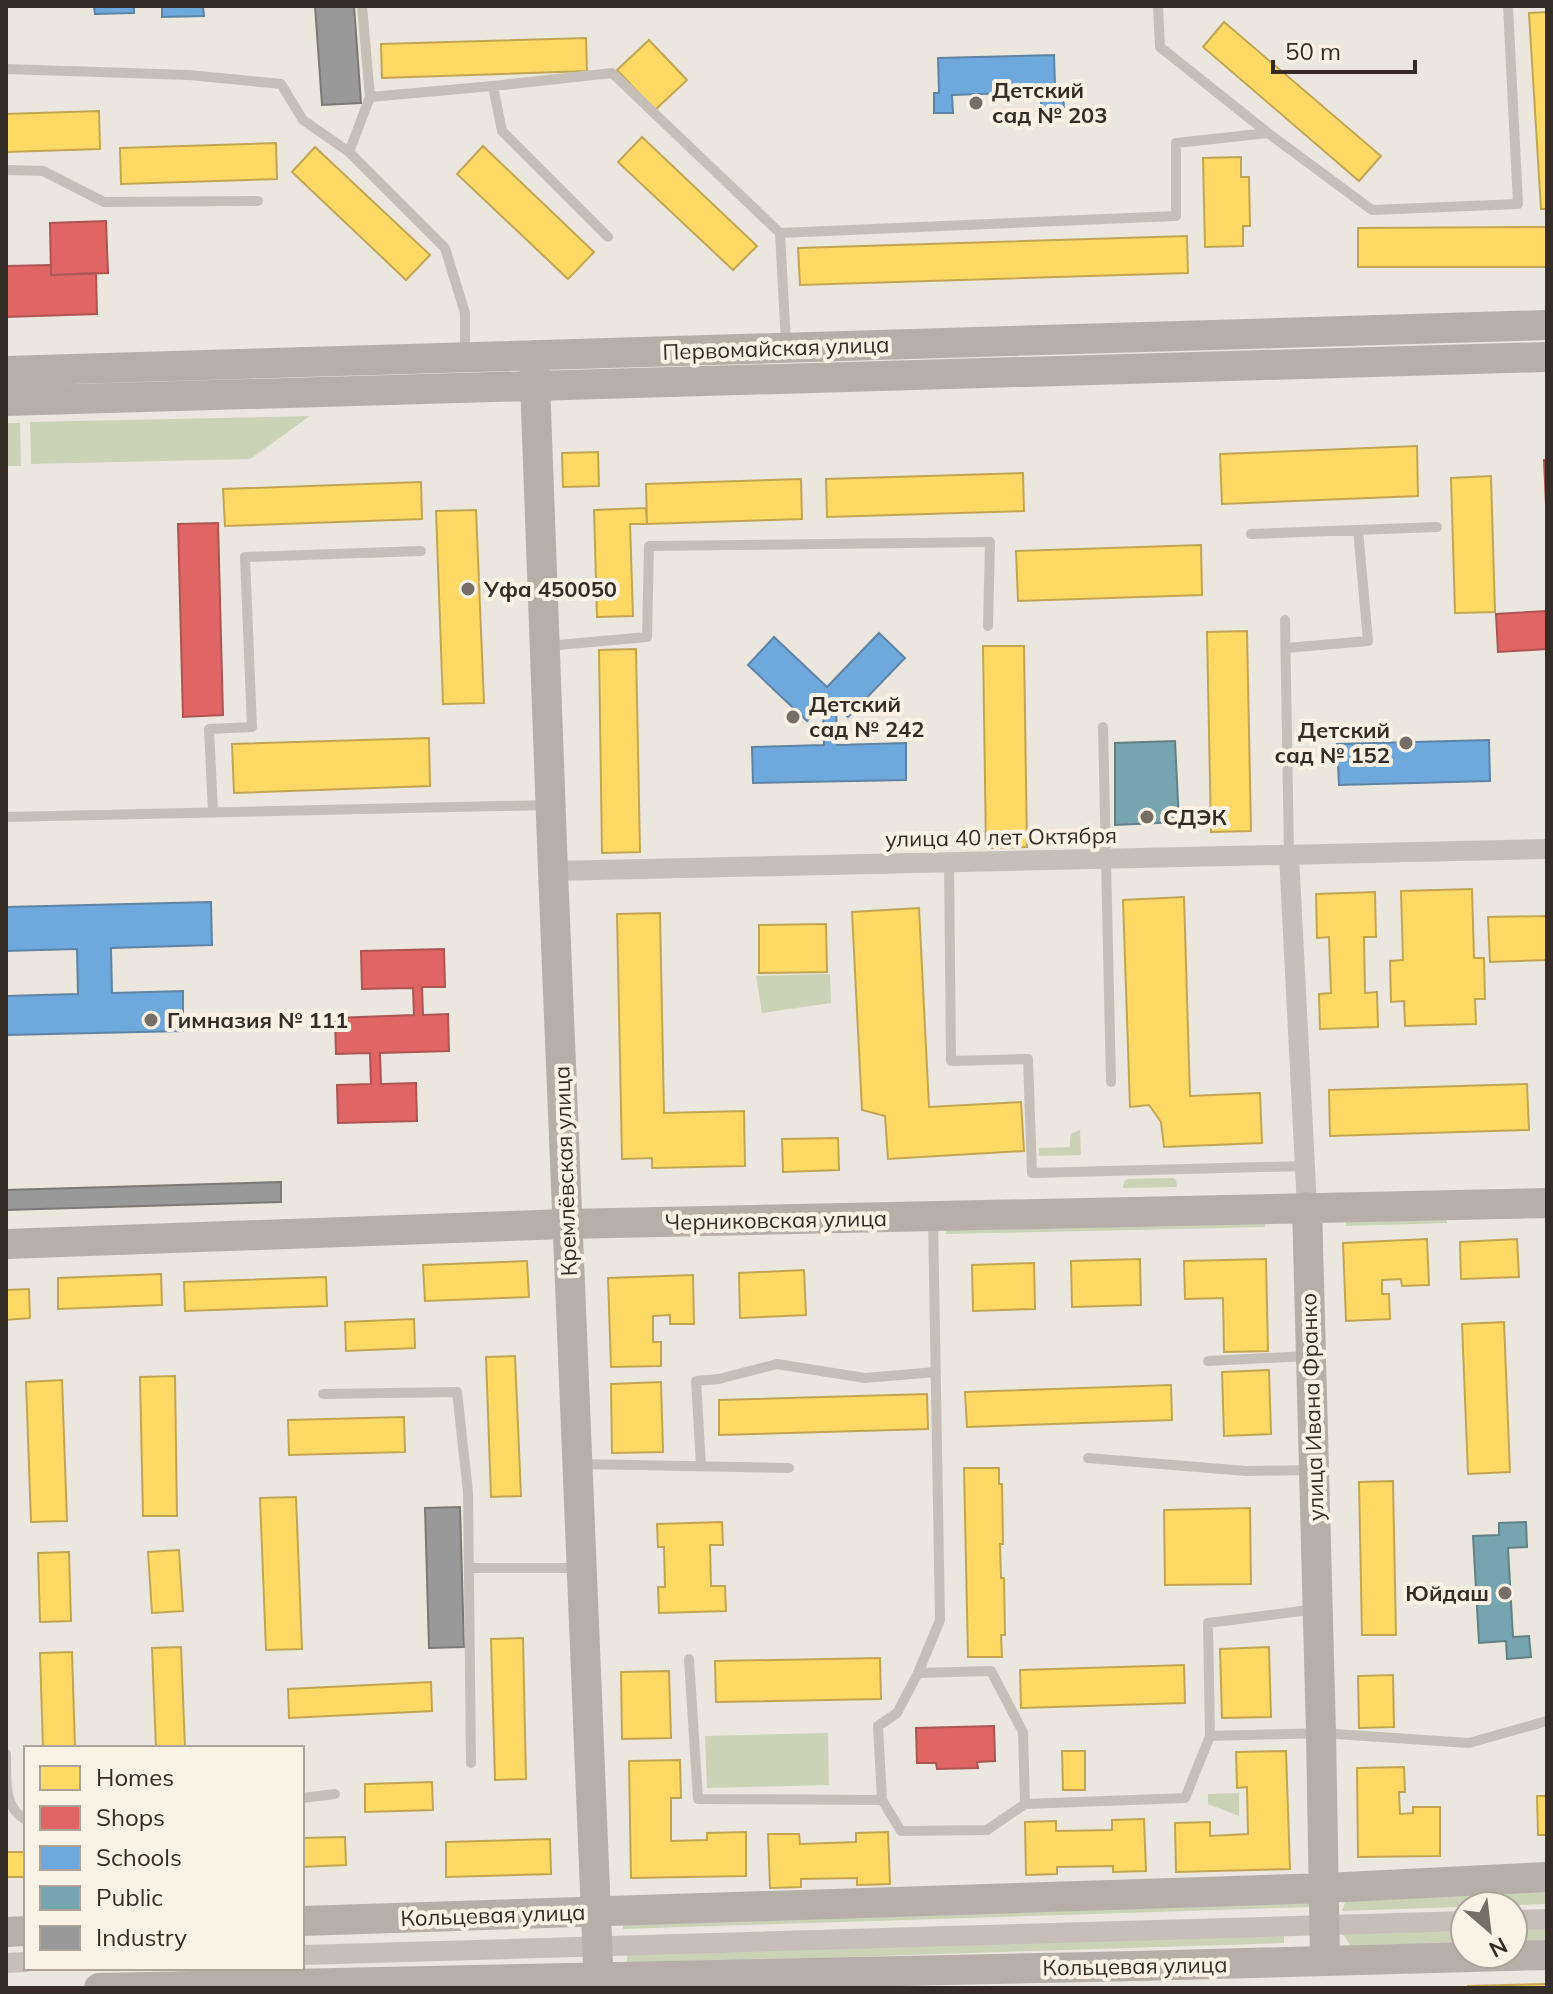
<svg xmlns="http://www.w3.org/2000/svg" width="1553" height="1994" font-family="Mulish,sans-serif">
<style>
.green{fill:#cbd2b8}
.homes{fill:#ffd966;stroke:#c2a553;stroke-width:2}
.shops{fill:#e06666;stroke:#ad5553;stroke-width:2}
.schools{fill:#6fa8dc;stroke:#5e83a5;stroke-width:2}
.public{fill:#76a5af;stroke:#628186;stroke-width:2}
.industry{fill:#999;stroke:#7b7876;stroke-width:2}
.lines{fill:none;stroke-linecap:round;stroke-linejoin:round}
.lane{stroke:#c5bfb7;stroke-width:10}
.street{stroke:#c5bfb7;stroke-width:20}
.secondary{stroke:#b5afa8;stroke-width:30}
.poi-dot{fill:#756d66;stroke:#faf2e4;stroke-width:3}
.labels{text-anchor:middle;stroke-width:8;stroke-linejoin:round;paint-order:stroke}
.poi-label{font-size:22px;font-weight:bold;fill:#352c26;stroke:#faf2e4;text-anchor:start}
.street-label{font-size:22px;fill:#352c26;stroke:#faf2e4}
</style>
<rect width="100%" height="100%" fill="#ece7de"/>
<path class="green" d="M310,416l-60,43 -219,5 -1,-42z
M6,423h14l1,43h-15z
M830,974l1,29 -69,10 -6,-37z
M1080,1130l1,25 -42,1v-8l31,-1v-9l2,-5z
M1173,1178l3,2 1,7 -54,1 1,-6 3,-3z
M1346,1213l101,3v7l-101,3z
M1264,1215l1,12 -319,7v-12z
M828,1733l1,52 -122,3 -2,-52z
M1239,1793v23l-31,-12v-10z
M1547,1889v15l-205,7 4,-12z
M1317,1895l-5,12 -689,22v-12z
M1547,1924v16l-34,1v-15z
M1465,1928v15l-115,2 -8,-12z
M1284,1931v12l-657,21v-12z"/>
<path class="homes" d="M1547,12v197h-6l-12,-196z
M1224,22l157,134 -22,25 -156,-134z
M586,38l1,33 -205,7 -1,-34z
M649,40l38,40 -32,30 -38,-40z
M99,111l1,38 -94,3v-38z
M642,137l115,109 -24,24 -115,-108z
M276,143l1,36 -156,5 -1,-36z
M483,146l111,106 -26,27 -111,-105z
M315,147l115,108 -24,25 -114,-108z
M1241,157v20h8l1,49h-7v20l-38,1 -2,-89z
M1547,227v40h-189v-39z
M1187,236l1,37 -388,12 -2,-37z
M1417,446l1,50 -196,8 -2,-50z
M598,452l1,34 -36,1 -1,-34z
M1023,473l1,38 -197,6 -1,-38z
M1491,476l4,136 -40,1 -4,-135z
M801,479l1,40 -155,5 -1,-40z
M421,482l1,37 -197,7 -2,-37z
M646,508l1,16h-17l3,92 -36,1 -3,-107z
M476,510l8,193 -41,1 -7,-193z
M1201,545l1,50 -184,6 -2,-50z
M1247,631l4,200 -40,1 -4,-200z
M983,646h41l3,201 -41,1z
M636,649l4,203 -38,1 -3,-203z
M429,738l1,48 -196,7 -2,-49z
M1472,889l2,69h10l1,41h-10l1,25 -71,2 -1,-25 -13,1 -1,-41 13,-1 -2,-69z
M1375,892l1,45h-12l1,56 12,-1 1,35 -58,2 -1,-35 12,-1 -2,-56 -12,1 -1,-44z
M1184,897l6,199 70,-3 2,50 -98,4 -3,-25 -12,-17 -19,2 -7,-207z
M919,908l10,199 92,-5 3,49 -136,8 -3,-43 -23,-6 -10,-198z
M660,913l4,200 80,-2 1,55 -93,2v-10l-30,1 -5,-245z
M1547,916v44l-57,2 -2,-45z
M826,924l1,48 -68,1v-48z
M1527,1084l2,46 -199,6 -1,-46z
M838,1138l1,32 -56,2 -1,-33z
M1427,1239l2,46 -27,1 -1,-7 -19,1v14h7l1,25 -44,2 -3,-78z
M1517,1239l2,38 -58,2 -1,-37z
M1140,1259l1,46 -69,2 -1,-46z
M1266,1259l2,92 -44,1 -1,-54 -38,1 -1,-38z
M527,1261l2,36 -104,4 -2,-36z
M1034,1263l1,46 -62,2 -1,-46z
M804,1270l2,45 -66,3 -1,-45z
M161,1274l1,31 -104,4v-31z
M693,1275l1,49h-24v-9l-17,1v26h8v24l-50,1 -3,-89z
M326,1277l1,29 -142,5 -1,-29z
M29,1289l1,29 -24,2v-30z
M414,1319l1,29 -69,3 -1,-29z
M1504,1322l6,150 -42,2 -6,-150z
M515,1356l6,140 -30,1 -5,-140z
M1269,1370l2,64 -47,2 -2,-64z
M175,1376l2,140h-34l-3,-139z
M62,1380l5,141 -36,1 -5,-140z
M661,1382l2,70 -51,1 -1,-69z
M1171,1385l1,35 -205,7 -2,-35z
M927,1394l1,35 -209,6v-35z
M404,1417l1,35 -116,3 -1,-35z
M964,1468h35v16h3l1,60h-3l1,34h3l1,57h-4l1,22h-34z
M1393,1481l3,154h-34l-3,-153z
M296,1497l6,152 -36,1 -6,-152z
M1250,1508l1,76 -86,1 -1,-75z
M722,1522l1,23h-13l1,41h14l1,25 -67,2 -1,-26h7l-1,-40h-6l-1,-23z
M179,1550l4,61 -31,2 -4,-61z
M69,1552l2,69 -31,1 -2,-69z
M523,1638l3,141 -31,1 -4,-141z
M181,1647l4,101h-29l-4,-100z
M1269,1647l2,70 -49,1 -2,-69z
M72,1652l3,96h-32l-3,-95z
M880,1658l1,41 -165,3 -1,-41z
M1184,1665l1,38 -164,5 -1,-38z
M669,1671l2,67 -49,1 -1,-67z
M1393,1675l1,52 -35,1 -1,-52z
M431,1682l1,29 -143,7 -1,-29z
M1062,1751h23v39h-22z
M1286,1751l4,118 -114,3 -1,-49 35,-1v14l38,-2 -1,-47 -10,1 -1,-36z
M680,1760l1,38h-10v43l36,-1v-7l39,-1v44l-115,2 -2,-117z
M1404,1767l1,25h-6l1,22 13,-1v-6h27v49l-82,1 -1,-89z
M432,1782l1,28 -68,2v-28z
M1537,1796h10v39h-9z
M1144,1819l2,52 -33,1v-6l-56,1v7l-31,1 -1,-53 31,-1v10l56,-1v-10z
M888,1832l2,52 -33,1v-7l-56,1v8l-31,1 -2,-54h31l1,10 56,-2v-9z
M345,1837l1,28 -44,2v-29z
M550,1839l1,35 -105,3v-35z
M6,1852h20v25h-20z
M1547,1984v4h-79v-2z"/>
<path class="shops" d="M106,221l2,52 -57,2 -1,-52z
M51,265v10l45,-2 1,41 -91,3v-51z
M1544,460h3v66z
M218,523l5,192 -40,2 -5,-193z
M1547,611v38l-49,3 -2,-38z
M444,949l1,38h-23l1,28 25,-1 1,37 -69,2 1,31 35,-1 1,38 -79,2 -1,-38 34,-1 -1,-31 -34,1 -1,-36 79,-3 -1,-27 -51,1 -1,-38z
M994,1726l1,35 -18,1 1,6 -41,1 -1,-6h-19l-1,-35z"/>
<path class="schools" d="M94,6h40v7l-39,1z
M162,6h41l1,10 -42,1z
M1054,55l1,33h8l1,22h-23v-18l-89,3 1,18h-19v-20h5l-1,-35z
M879,633l26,25 -57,59 -12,-12 1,40 69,-2v37l-153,3 -1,-36 72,-2 -1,-42 -16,18 -59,-56 26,-28 53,50z
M1489,740l1,41 -151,4 -2,-41z
M211,902l1,43 -101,3 1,45 71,-2v40l-176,4 -1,-39 72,-2 -1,-45 -71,2v-44z"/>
<path class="public" d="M1175,741l4,81 -64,3v-82z
M1526,1522l1,25 -19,1 5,89 16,-1 2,21 -24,2 -1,-18 -27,2 -6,-107 26,-1v-12z"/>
<path class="industry" d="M315,6h39l7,97 -39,2z
M281,1182v20l-275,8v-20z
M460,1507l4,140 -35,1 -4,-140z"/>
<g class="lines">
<path class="lane" d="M362,6l8,91
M1158,6l2,41 108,86
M6,69l183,6 92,9 22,36 46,32 96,96 20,65v42
M493,86l9,45 106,106
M349,152l21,-55 123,-11 119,-13 168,160 6,111
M6,170l37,1 61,31 154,-1
M780,233l396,-17v-73l92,-10 104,77 146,-6 -10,-198
M1251,534l186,-7
M1285,620l4,235
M547,646l100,-9 2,-91 341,-4 -2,84
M1286,648l82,-7 -10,-111
M1103,727l8,355
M213,812l-4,-83 43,-2 -7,-170 176,-6
M6,817l542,-12
M949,862l2,199 77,-2 4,114 273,-7
M1208,1361l100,-5
M323,1394l134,-2 11,100 3,271
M1088,1458l158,13 66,-1
M579,1464l210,4
M701,1466l-5,-85 23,-2 58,-15 88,14 71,-6
M470,1568h110
M689,1659l9,140 184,1 19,31 86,-1 38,-26 -2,-72 -32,-61 -73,2
M1210,1736l111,-3 148,10 78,-22
M6,1754c1,24 -4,53 20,66
M302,1798l33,-4
M882,1800l-4,-74 19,-13 21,-40 22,-53 -7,-402
M1025,1804l160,-6 25,-62 -2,-113 108,-14"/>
<path class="street" d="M1289,855l18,352
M553,871l994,-22
M1513,1920l34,-1
M302,1955l1163,-34
M6,1963l20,-1"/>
<path class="secondary" d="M534,355l19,516 46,1117
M6,371l1541,-46
M6,401l1541,-44
M1307,1207l14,526 4,227
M6,1244l561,-20 980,-21
M302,1921l1023,-33 222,-11
M6,1932l20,-1
M99,1988l1038,-22 410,-11"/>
</g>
<g class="poi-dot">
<circle cx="976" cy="103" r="8"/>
<circle cx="468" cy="589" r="8"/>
<circle cx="793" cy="717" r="8"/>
<circle cx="1406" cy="743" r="8"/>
<circle cx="1147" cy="817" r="8"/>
<circle cx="151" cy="1020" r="8"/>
<circle cx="1505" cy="1593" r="8"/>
</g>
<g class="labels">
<g class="poi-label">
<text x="992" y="98">Детский<tspan x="992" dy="25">сад № 203</tspan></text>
<text x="484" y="597">Уфа 450050</text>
<text x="809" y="712">Детский<tspan x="809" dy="25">сад № 242</tspan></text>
<text x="1390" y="738" text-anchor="end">Детский<tspan x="1390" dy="25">сад № 152</tspan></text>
<text x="1163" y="825">СДЭК</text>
<text x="167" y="1028">Гимназия № 111</text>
<text x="1489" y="1601" text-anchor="end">Юйдаш</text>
</g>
<g class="street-label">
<text transform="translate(776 348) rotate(-2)" y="8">Первомайская улица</text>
<text transform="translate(1001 837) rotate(-1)" y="8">улица 40 лет Октября</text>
<text transform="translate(565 1171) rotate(-92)" y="8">Кремлёвская улица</text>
<text transform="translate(776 1220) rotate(-1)" y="8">Черниковская улица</text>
<text transform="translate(1312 1407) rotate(-92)" y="8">улица Ивана Франко</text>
<text transform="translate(493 1915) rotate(-2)" y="8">Кольцевая улица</text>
<text transform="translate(1135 1966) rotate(-1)" y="8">Кольцевая улица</text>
</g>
</g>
<rect width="1553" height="1994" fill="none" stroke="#352c26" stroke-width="16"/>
<rect x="24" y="1746" width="280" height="224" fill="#faf2e4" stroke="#aba398" stroke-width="2"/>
<rect x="40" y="1766" width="40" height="24" fill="#ffd966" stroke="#aba398" stroke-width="2"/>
<text x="96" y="1786" font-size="24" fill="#352c26">Homes</text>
<rect x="40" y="1806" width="40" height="24" fill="#e06666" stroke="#aba398" stroke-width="2"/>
<text x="96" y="1826" font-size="24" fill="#352c26">Shops</text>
<rect x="40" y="1846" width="40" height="24" fill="#6fa8dc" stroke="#aba398" stroke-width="2"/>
<text x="96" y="1866" font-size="24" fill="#352c26">Schools</text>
<rect x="40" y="1886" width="40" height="24" fill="#76a5af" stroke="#aba398" stroke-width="2"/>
<text x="96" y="1906" font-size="24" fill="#352c26">Public</text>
<rect x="40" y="1926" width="40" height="24" fill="#999999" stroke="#aba398" stroke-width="2"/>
<text x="96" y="1946" font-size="24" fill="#352c26">Industry</text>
<g transform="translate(1489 1930) rotate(152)"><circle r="38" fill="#faf2e4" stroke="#aba398" stroke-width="2"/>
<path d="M0-6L14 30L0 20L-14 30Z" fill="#756d66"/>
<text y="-12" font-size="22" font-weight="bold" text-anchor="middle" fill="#352c26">N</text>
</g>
<path d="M1273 60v12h142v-12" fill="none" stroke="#352c26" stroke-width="4"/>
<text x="1285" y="60" font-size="24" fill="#352c26" stroke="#faf2e4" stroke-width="6" paint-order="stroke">50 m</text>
</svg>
